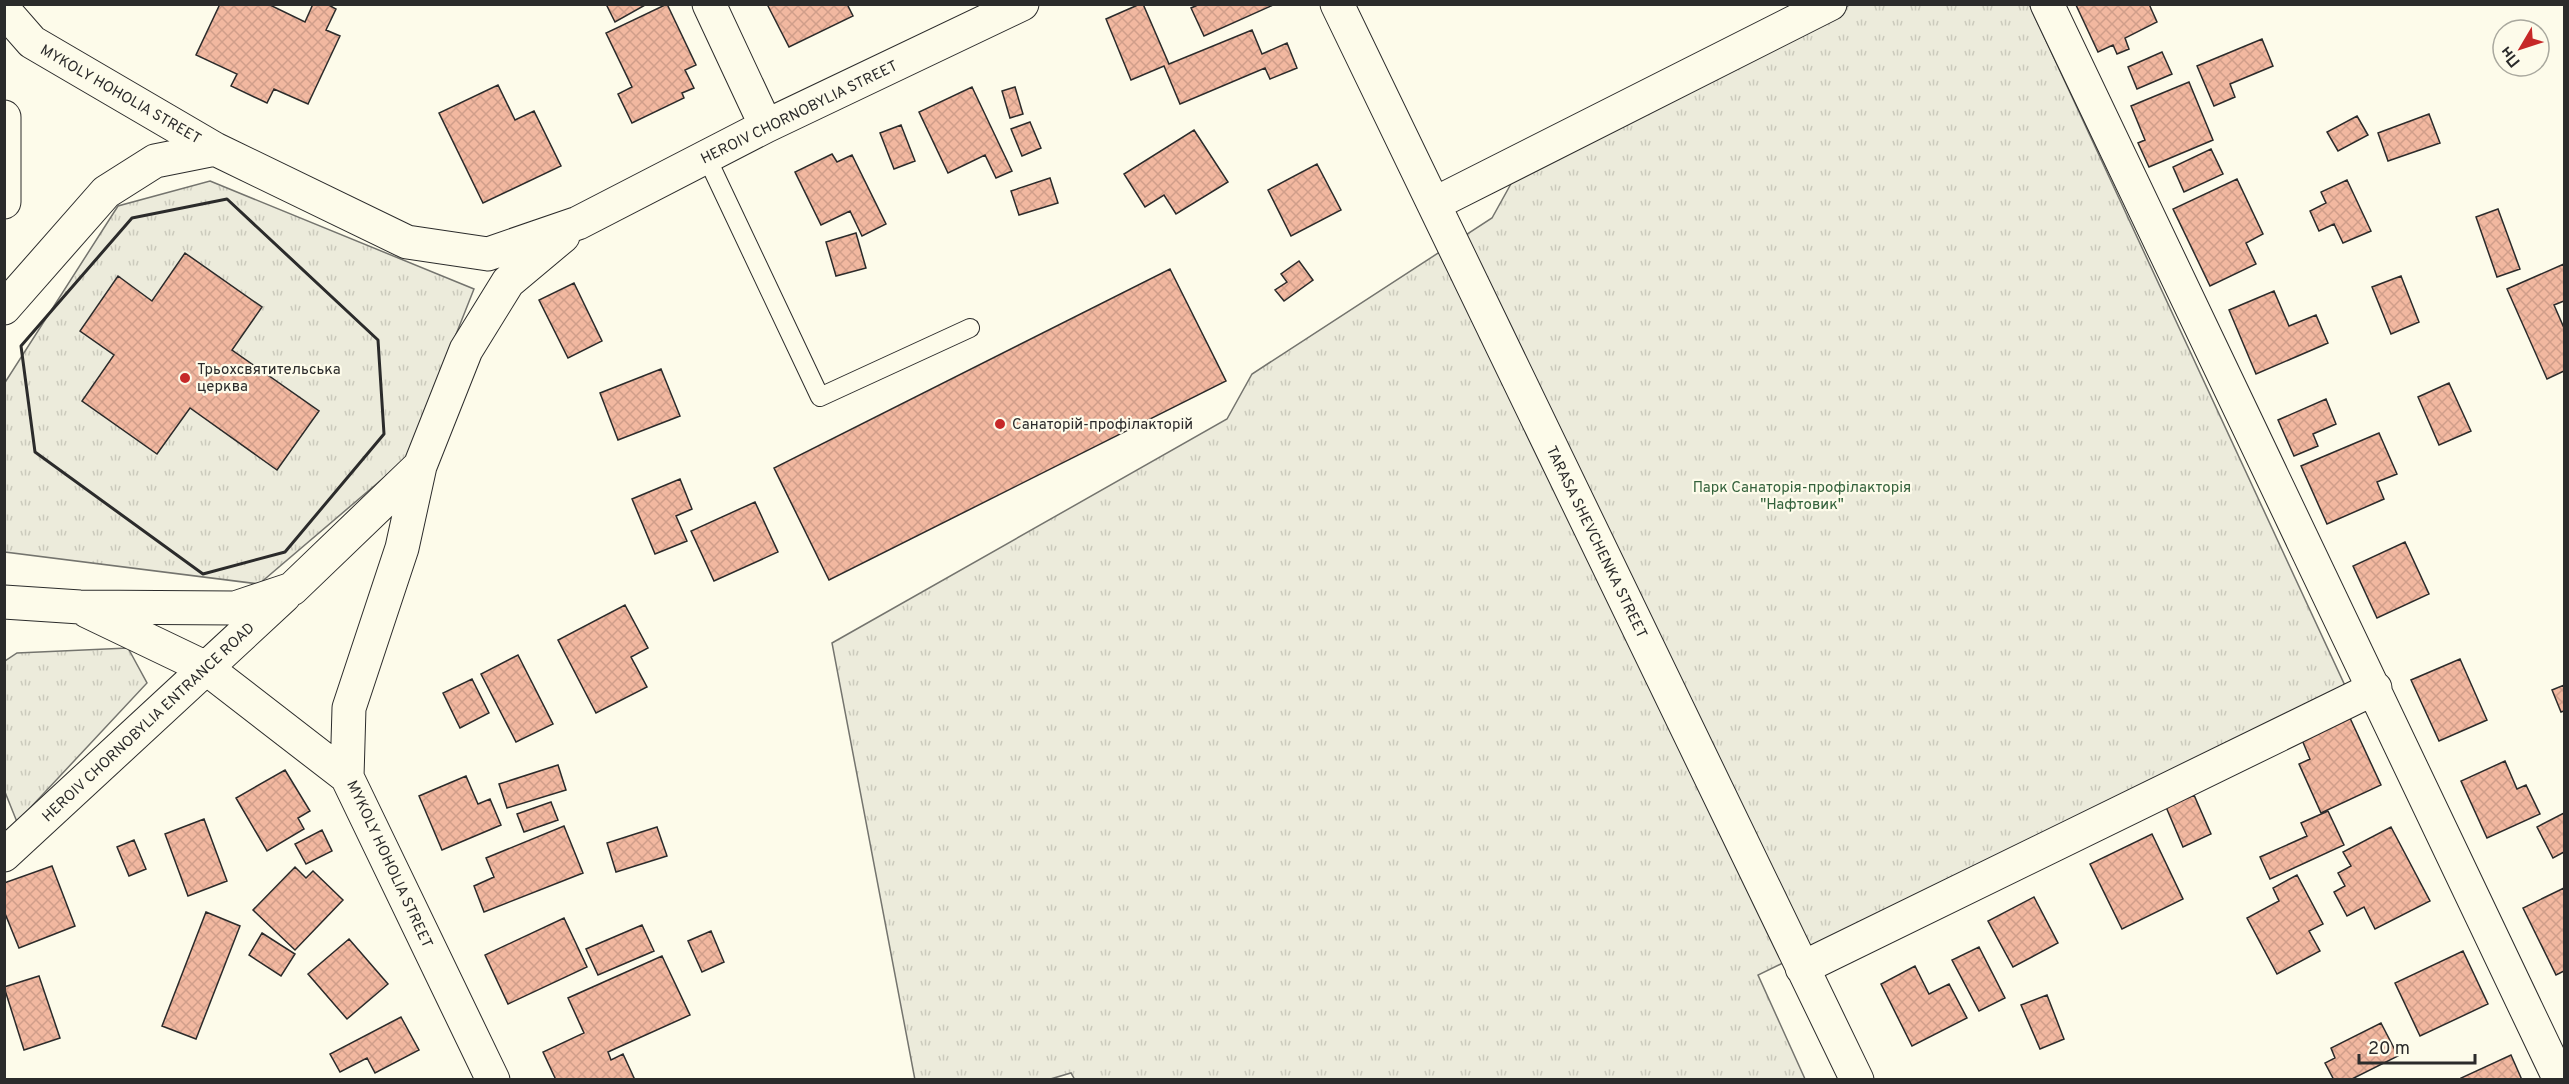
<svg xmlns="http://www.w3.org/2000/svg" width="2569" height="1084" font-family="Overpass,sans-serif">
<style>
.grass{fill:url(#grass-tufts);stroke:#74746e;stroke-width:1.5}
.building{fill:url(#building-cross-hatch);stroke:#2b2b2b;stroke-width:1.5}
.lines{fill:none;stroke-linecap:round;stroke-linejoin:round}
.lane-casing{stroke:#2b2b2b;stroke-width:20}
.street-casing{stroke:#2b2b2b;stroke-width:35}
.lane{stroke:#fdfbea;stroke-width:18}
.street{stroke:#fdfbea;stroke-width:33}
.wall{stroke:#2b2b2b;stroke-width:3}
.poi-dot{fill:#c62828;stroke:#fdfbea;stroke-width:2}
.labels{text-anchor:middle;stroke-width:4.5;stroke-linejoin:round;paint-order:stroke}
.street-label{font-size:15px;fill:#2b2b2b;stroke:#fdfbea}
.poi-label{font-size:15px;fill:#2b2b2b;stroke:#fdfbea;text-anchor:start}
.park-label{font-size:15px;fill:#34623c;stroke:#fdfbea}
</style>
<defs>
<pattern id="grass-tufts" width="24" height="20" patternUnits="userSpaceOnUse" patternTransform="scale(1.5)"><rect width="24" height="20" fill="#ecebdb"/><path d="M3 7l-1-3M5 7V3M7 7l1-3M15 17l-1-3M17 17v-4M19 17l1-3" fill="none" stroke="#cbcabc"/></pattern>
<pattern id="building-cross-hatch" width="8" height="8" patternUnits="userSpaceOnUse" patternTransform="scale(1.5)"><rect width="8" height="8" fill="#f2b8a0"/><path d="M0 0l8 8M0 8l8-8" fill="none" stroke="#d09e8a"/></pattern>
</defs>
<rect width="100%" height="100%" fill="#fdfbea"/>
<path class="grass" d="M2029,4l318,686 -589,285 47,104 -730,1 -4,-7 -24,7h-132l-83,-437 395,-224 25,-45 240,-156 20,-36 337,-177z
M210,181l264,108 -67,169 -148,126 -254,-32 -1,-168 114,-178z
M128,648l19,35 -130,139 -12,-30v-131l12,-8z"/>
<path class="building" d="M220,4h48l37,18 8,-18h14l9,5 -10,21 14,6 -32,68 -34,-15 -7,14 -36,-17 6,-12 -41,-19z
M606,4h41l-32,18z
M667,4l29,61 -11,5 9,18 -12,5 2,5 -52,25 -14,-29 14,-7 -26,-54z
M767,4h80l6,12 -64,31z
M1140,4h3l26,60 83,-34 10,24 25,-11 10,25 -27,11 -5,-11 -85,36 -16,-38 -33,14 -25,-61z
M1200,4h72l1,1 -69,31 -13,-28z
M2149,4l8,18 -32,16 4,11 -12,5 -4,-9 -15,7 -22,-47z
M2262,39l11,27 -43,18 5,13 -21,9 -17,-40z
M2162,52l10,22 -35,15 -9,-22z
M2189,82l24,58 -64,27 -11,-24 7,-3 -14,-34z
M498,85l17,35 19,-9 27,55 -78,37 -44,-90z
M972,87l40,84 -16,7 -11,-23 -37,18 -29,-61z
M1015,87l8,27 -13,4 -8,-27z
M2429,114l11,29 -52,18 -10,-28z
M2357,116l11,19 -30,16 -11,-19z
M1030,122l11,26 -19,8 -11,-27z
M901,125l14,36 -21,8 -14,-36z
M1194,130l34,52 -52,32 -12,-19 -19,12 -21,-33z
M2211,149l12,25 -39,18 -11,-25z
M832,154l5,8 15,-7 34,69 -24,12 -12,-25 -29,14 -26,-53z
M1317,164l24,46 -50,26 -23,-46z
M1050,178l8,25 -39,12 -8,-24z
M2237,179l26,55 -17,9 10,21 -46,22 -37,-77z
M2347,180l24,51 -28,12 -9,-19 -15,7 -9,-20 16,-8 -5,-11z
M2498,209l22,60 -23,8 -21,-60z
M856,233l10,35 -30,8 -10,-34z
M185,253l77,54 -30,43 87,61 -42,59 -87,-62 -33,46 -75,-53 32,-46 -34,-24 38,-55 34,25z
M1299,261l14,19 -29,21 -9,-11 12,-8 -6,-8z
M2564,264v37l-10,4 10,23v43l-17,8 -40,-90z
M1170,269l56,112 -397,199 -55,-112z
M2401,276l18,46 -28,12 -19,-47z
M574,283l28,58 -34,17 -29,-58z
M2274,291l15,35 27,-11 12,28 -72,31 -27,-64z
M661,369l19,47 -62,24 -18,-47z
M2449,383l22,48 -32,14 -21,-48z
M2326,399l10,25 -23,10 5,12 -24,10 -16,-36z
M2379,433l18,41 -20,8 7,17 -57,25 -26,-58z
M680,479l12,30 -16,7 11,25 -32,13 -23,-55z
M755,502l23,50 -64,29 -23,-50z
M2405,542l24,52 -52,24 -24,-52z
M625,605l23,43 -17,9 16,30 -51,26 -38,-73z
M518,655l35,69 -37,18 -35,-68z
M2460,659l27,61 -48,21 -28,-61z
M472,679l17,34 -29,15 -17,-35z
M2564,685v26l-3,1 -9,-22z
M2350,718l31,67 -60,28 -22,-49 11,-5 -8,-19z
M2505,761l12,28 9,-4 14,29 -53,24 -26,-57z
M558,765l8,25 -59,18 -8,-24z
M285,770l25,41 -12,7 6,11 -37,22 -31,-53z
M466,776l12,28 12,-5 11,26 -59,25 -23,-54z
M2194,795l17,39 -28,13 -17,-40z
M551,802l7,18 -34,12 -7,-18z
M2328,811l16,34 -74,34 -10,-22 47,-21 -6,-13z
M2564,813v39l-11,6 -16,-31z
M204,819l23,62 -39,15 -23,-62z
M564,826l19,47 -99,39 -10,-26 20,-9 -8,-19z
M657,827l10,29 -51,16 -9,-29z
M2391,827l39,74 -55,28 -11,-22 -17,9 -13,-24 11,-6 -7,-13 13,-7 -8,-14z
M322,830l10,21 -26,13 -11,-20z
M2152,834l31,65 -61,30 -32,-65z
M134,840l12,29 -17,7 -12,-29z
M52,866l23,60 -56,22 -15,-37v-28z
M295,867l11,11 7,-7 30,29 -48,50 -42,-40z
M2297,875l26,49 -14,7 11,20 -43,23 -30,-56 32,-17 -6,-13z
M2564,888v83l-8,4 -33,-67z
M2034,897l24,46 -45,24 -25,-46z
M206,912l34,14 -44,113 -34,-13z
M564,918l23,49 -79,37 -23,-49z
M642,925l12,26 -56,24 -12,-26z
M711,931l13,31 -22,10 -14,-31z
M262,933l33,21 -14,22 -32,-21z
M349,939l39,45 -41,35 -39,-45z
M1979,947l26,51 -26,13 -27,-51z
M2463,951l25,53 -68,32 -25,-53z
M662,956l28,59 -82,37 3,8 12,-6 12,26h-79l-13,-28 41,-19 -16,-35z
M1915,966l14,28 20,-10 18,34 -55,28 -31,-62z
M39,976l21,62 -36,12 -20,-63z
M2047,995l17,44 -24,10 -19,-44z
M401,1017l18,33 -44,23 -8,-15 -27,14 -10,-18z
M2381,1023l17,33 -48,24h-16l-9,-17 10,-5 -4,-10z
M2511,1055l11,25h-60l-1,-2z"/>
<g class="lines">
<defs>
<path id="lane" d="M706,156l114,241 150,-69"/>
<path id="street" d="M709,4l57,122
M1337,4l520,1076
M2047,4l513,1076
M4,10l28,32 183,107
M4,117v85
M1434,204l396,-200
M4,308l102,-116 49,-31 60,-12 192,93 81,12 90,-31 188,-97 256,-122
M420,466l-18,82 -53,160 -2,69 146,303
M4,602l76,5 155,1 57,-19 128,-123 46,-116 42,-68 55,-46
M87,611l119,57 141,109
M4,855l280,-259
M1802,968l573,-280"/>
</defs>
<use href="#lane" class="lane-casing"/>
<use href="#street" class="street-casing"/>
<use href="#lane" class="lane"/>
<use href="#street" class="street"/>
<path class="wall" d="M227,199l151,141 6,94 -99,118 -82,22 -168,-122 -14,-106 111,-128z"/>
</g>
<g class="poi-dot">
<circle cx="185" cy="378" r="6"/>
<circle cx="1000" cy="424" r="6"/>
</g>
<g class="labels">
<g class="street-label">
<text transform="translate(121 94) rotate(30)" y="5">MYKOLY HOHOLIA STREET</text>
<text transform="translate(799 112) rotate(-26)" y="5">HEROIV CHORNOBYLIA STREET</text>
<text transform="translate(1597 542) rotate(64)" y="5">TARASA SHEVCHENKA STREET</text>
<text transform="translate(148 722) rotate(-43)" y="5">HEROIV CHORNOBYLIA ENTRANCE ROAD</text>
<text transform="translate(390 864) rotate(65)" y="5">MYKOLY HOHOLIA STREET</text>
</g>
<g class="poi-label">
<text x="197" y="374">Трьохсвятительська<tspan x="197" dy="17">церква</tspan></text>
<text x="1012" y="429">Санаторій-профілакторій</text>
</g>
<g class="park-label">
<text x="1802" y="492">Парк Санаторія-профілакторія<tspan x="1802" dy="17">"Нафтовик"</tspan></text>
</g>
</g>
<rect width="2569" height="1084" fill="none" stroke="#2b2b2b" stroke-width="12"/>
<g transform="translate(2521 48) rotate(231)"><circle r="28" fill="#fdfbea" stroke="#a9a89e" stroke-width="1.5"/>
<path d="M0-4.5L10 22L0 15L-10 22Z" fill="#c62828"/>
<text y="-9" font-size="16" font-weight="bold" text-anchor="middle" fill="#2b2b2b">Пн</text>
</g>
<path d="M2359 1054v9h116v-9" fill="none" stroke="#2b2b2b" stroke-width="3"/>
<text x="2368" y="1054" font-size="18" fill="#2b2b2b" stroke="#fdfbea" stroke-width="4.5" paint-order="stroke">20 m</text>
</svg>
